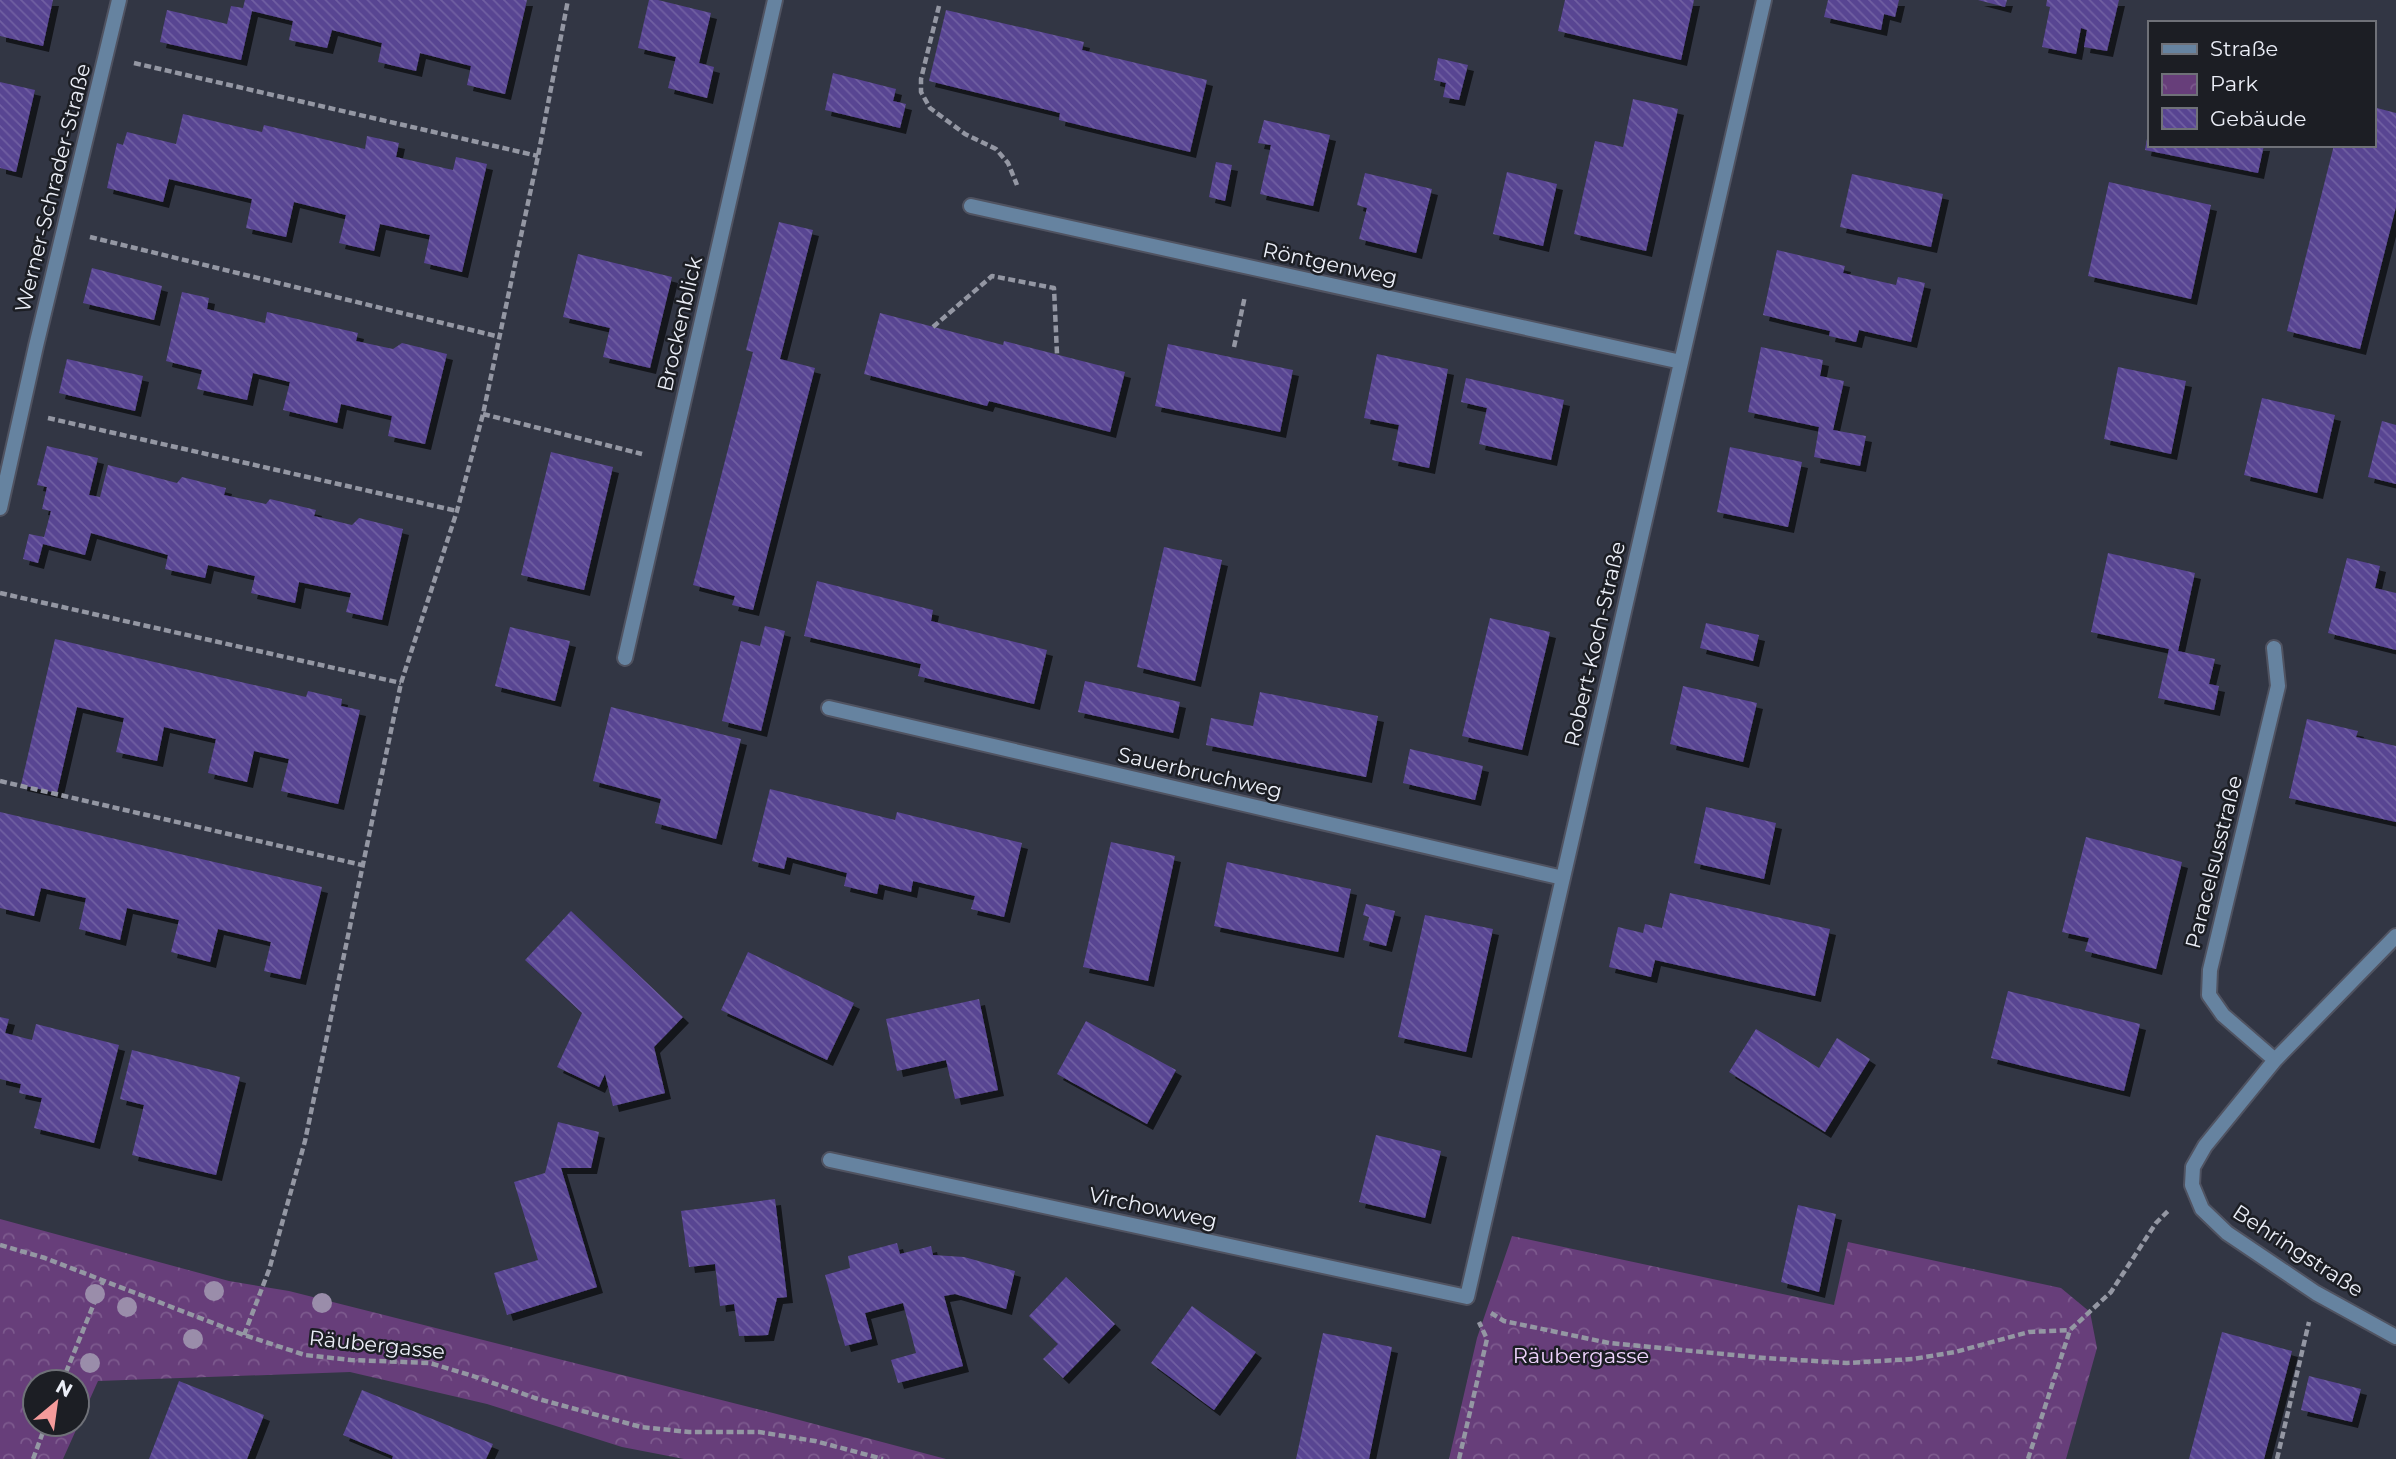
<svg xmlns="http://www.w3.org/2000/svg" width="2396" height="1459" font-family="Montserrat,sans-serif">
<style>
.park{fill:url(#park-crowns);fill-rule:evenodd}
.building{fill:url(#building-back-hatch);filter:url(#shadow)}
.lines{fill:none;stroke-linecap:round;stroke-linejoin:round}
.minor-casing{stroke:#505361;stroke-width:18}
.path{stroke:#9497a3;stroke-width:4.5;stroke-dasharray:7 3.5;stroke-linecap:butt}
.minor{stroke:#6683a0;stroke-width:14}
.tree{fill:#9a8daa}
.labels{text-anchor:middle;stroke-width:5;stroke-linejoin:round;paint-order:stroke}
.street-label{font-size:21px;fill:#ebeef7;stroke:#1c1e24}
.park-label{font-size:21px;fill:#efd4fd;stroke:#1c1e24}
</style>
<defs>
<pattern id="park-crowns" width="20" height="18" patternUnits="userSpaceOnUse" patternTransform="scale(1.75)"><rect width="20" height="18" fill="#673e7a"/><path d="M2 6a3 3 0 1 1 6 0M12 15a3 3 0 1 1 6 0" fill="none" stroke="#7d5a8e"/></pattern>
<pattern id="building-back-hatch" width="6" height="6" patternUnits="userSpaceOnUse" patternTransform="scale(1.75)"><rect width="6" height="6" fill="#584492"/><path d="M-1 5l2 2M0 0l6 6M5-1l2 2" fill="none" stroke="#705fa2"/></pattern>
<filter id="shadow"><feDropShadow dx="6" dy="6" stdDeviation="0" flood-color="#0009"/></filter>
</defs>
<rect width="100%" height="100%" fill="#323644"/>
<path class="park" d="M0,1219l229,62 60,10 484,122 173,46h-262l-62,-12 -135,-43 -137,-32 -252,9 -35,78h-63zM35,1382h42v42h-42z
M1512,1236l322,69 14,-63 213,46 29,24 7,36 -31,111h-617l28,-121z"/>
<path class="building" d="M0,0h53l-10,46 -43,-10z
M245,0h282l-22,94 -38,-9 4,-19 -51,-13 -4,18 -38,-9 4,-19 -50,-13 -5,18 -38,-8 4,-19 -41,-10 -11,49 -81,-18 7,-32 60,14 4,-18 12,2z
M649,0h9l53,13 -12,50 15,4 -7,31 -39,-10 8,-31 -38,-9z
M1565,0h129l-13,60 -123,-29z
M1828,0h71l-4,17 -11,-3 -3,16 -57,-13z
M1978,0h29l-2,7z
M2047,0h72l-12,51 -23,-4 3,-17 -6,-2 -5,26 -34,-7 8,-40 -4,-1z
M946,10l138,32 -2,8 125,30 -17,72 -131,-32 1,-7 -131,-32z
M1438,58l30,7 -9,35 -16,-3 3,-14 -12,-3z
M833,73l63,16 -3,12 13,3 -6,24 -75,-18z
M0,82l35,8 -19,82 -16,-4z
M1633,99l45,10 -32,142 -72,-17 21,-93 28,6z
M2373,107l23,6v94l-36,142 -73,-18 47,-186h39z
M183,114l79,18 2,-7 101,24 2,-13 32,7 -3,14 57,13 3,-13 31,7 -25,108 -38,-9 6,-28 -50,-11 -6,27 -35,-8 7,-28 -52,-13 -8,35 -40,-9 6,-29 -83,-20 -6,23 -56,-14 10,-45 6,2 4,-13 49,12z
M1264,120l66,15 -17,71 -53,-12 11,-49 -13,-2z
M2148,133l1,12h115l-6,28 -113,-23z
M1216,162l16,3 -7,36 -16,-4z
M1507,172l50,12 -14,62 -50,-12z
M1365,173l67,16 -16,64 -57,-14 8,-31 -10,-3z
M1852,174l91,20 -12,53 -91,-20z
M2109,182l102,23 -20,94 -103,-23z
M779,222l34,8 -33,129 35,9 -62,242 -21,-5 3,-9 -42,-11 60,-233 -7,-2z
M1777,250l68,16 -2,7 53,12 2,-8 27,6 -14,59 -52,-12 -3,12 -27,-6 1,-5 -67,-16z
M578,254l94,23 -22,91 -47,-11 7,-29 -47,-11z
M92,268l70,18 -8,34 -71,-17z
M182,292l27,6 -2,11 58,14 2,-11 91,21 -2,8 37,8 9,-6 45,11 -22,90 -37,-8 4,-20 -51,-12 -4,19 -54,-13 7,-28 -37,-9 -6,27 -50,-11 5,-19 -36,-9z
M880,313l123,32 1,-4 121,31 -15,60 -121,-31 -2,5 -123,-32z
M1168,344l125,26 -13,62 -125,-26z
M1761,347l62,13 -3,16 24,5 -11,49 33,6 -6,30 -46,-9 5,-30 -71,-15z
M1377,354l71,15 -19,99 -37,-8 7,-35 -35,-7z
M67,359l76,17 -8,35 -76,-18z
M2118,367l68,14 -15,73 -67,-15z
M1466,378l98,22 -13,60 -72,-16 8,-36 -26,-6z
M2262,398l73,17 -18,78 -73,-18z
M2382,421l14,4v59l-28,-7z
M47,446l51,12 -9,37 11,2 8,-32 69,18 5,-6 44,11 -2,7 42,9 4,-5 46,11 -2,6 38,9 7,-7 44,11 -21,91 -36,-8 5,-19 -52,-11 -4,21 -44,-10 4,-17 -47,-11 -3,13 -40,-9 3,-14 -77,-22 -6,22 -42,-11 -5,19 -15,-4 6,-25 15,3 7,-26 -9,-2 5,-22 -10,-2z
M1730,447l72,15 -14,65 -71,-15z
M551,452l62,15 -29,123 -63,-15z
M1164,547l58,13 -27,121 -58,-14z
M2108,553l87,20 -17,78 37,8 -6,25 10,2 -5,24 -56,-12 11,-49 -78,-17z
M2347,558l33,8 -5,22 21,5v57l-68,-17z
M817,581l116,29 -2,11 116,29 -13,54 -116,-28 3,-12 -117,-28z
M1490,618l60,14 -28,118 -60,-14z
M1706,623l53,12 -6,26 -53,-13z
M765,626l20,5 -24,100 -39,-10 19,-80 19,5z
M510,627l60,14 -15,60 -60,-15z
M55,639l251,58 2,-6 34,8 -1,7 19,4 -22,94 -57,-13 8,-32 -35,-8 -7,31 -39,-9 8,-34 -52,-12 -7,34 -41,-9 8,-34 -47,-11 -20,86 -36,-8z
M1085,681l95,21 -7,31 -95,-21z
M1683,686l74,17 -14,59 -73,-18z
M1260,692l118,24 -12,61 -160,-32 5,-27 42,8z
M611,707l130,32 -25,100 -61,-16 6,-24 -68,-18z
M2307,719l51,12 -2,6 40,9v76l-107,-24z
M1410,749l73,17 -8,34 -72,-17z
M770,789l125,31 2,-8 125,31 -18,74 -33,-8 4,-13 -62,-15 -2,11 -32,-8 -2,10 -33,-8 3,-13 -60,-16 -3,12 -32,-8z
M1706,807l70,16 -12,56 -70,-16z
M0,812l322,75 -22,92 -36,-8 7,-29 -53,-13 -8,33 -39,-10 8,-32 -52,-12 -7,32 -41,-11 7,-31 -45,-10 -7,28 -34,-8z
M2086,837l96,25 -26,107 -71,-18 4,-13 -27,-6z
M1111,842l64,14 -27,125 -65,-14z
M1227,862l124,27 -13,63 -124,-26z
M1670,893l160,36 -15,67 -160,-36 -4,17 -42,-10 9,-40 25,6 2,-9 17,4z
M1366,904l29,7 -9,35 -23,-6 6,-23 -6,-2z
M571,911l112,106 -29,30 11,46 -52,13 -8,-32 -6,13 -42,-20 25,-54 -57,-53z
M1425,915l68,14 -27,123 -68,-15z
M748,952l106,51 -27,57 -106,-50z
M2008,991l132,33 -16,67 -133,-33z
M979,999l19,91 -43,9 -9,-39 -49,11 -11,-52z
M0,1017l9,2 -4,14 27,7 4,-16 83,21 -25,98 -60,-15 8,-30 -23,-5 2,-9 -21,-5z
M1086,1021l90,49 -29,54 -90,-50z
M1756,1029l63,39 18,-30 33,21 -45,73 -96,-60z
M132,1050l108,27 -24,98 -84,-20 12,-50 -24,-6z
M558,1122l41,10 -8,36h-30l36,119 -90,28 -13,-42 44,-13 -24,-78 31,-9z
M1376,1135l65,16 -16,67 -66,-16z
M775,1199l12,98 -10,1 -9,37 -29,1 -5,-32 -14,2 -5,-42 -26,3 -8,-56z
M1798,1205l38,9 -17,78 -38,-10z
M897,1243l3,11 31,-8 2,9 31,2 51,14 -9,38 -51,-15 -11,2 19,70 -65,17 -7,-23 25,-7 -13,-50 -38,10 7,26 -27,7 -20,-71 25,-7 -2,-12z
M1066,1277l49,47 -52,54 -20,-19 15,-15 -29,-28z
M1192,1306l64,46 -42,58 -63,-47z
M2222,1332l70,19 -28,108h-75z
M1323,1333l69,14 -23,112h-73z
M2309,1376l52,13 -9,33 -51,-12z
M179,1381l85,34 -17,44h-98z
M362,1390l131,54 -7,15h-94l1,-3 -50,-21z"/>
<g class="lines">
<defs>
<path id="minor" d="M971,206l710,156
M0,508l36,-162 83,-346
M2274,648l4,38 -68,284 -1,25 14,20 52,45
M625,658l150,-658
M829,708l734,170
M2396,936l-121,124 -70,86 -12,21 -1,18 10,24 25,24 89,60 80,44
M830,1160l637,137 297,-1297"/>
</defs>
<use href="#minor" class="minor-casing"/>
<path class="path" d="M939,6l-18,73v13l9,16 35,26 31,15 12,14 9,22
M134,63l404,93
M90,237l410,100
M933,327l59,-51 62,12 3,66
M1234,347l11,-51
M483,414l159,40
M48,418l409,93
M0,593l401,90
M0,781l362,84
M0,1245l45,13 199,77 61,20 46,5 79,3 43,13 62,22 106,29 48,5h70l56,9 68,18
M1491,1313l13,8 105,22 156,15 82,5 66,-4 42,-7 74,-20 41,-2
M244,1335l25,-65 36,-129 96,-458 56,-172 26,-97 55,-258 30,-156
M62,1382l42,-103
M33,1459l13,-35
M1459,1459l28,-120 -8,-17
M2028,1459l42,-129 41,-38 45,-69 14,-14
M2277,1459l32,-137"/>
<use href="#minor" class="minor"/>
</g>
<g class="tree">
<circle cx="214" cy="1291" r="10"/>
<circle cx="95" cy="1294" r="10"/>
<circle cx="322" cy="1303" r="10"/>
<circle cx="127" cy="1307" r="10"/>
<circle cx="193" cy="1339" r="10"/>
<circle cx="90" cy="1363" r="10"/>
</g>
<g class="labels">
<g class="street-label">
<text transform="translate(53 188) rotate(-76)" y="7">Werner-Schrader-Straße</text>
<text transform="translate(1330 264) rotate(12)" y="7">Röntgenweg</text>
<text transform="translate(680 324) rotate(-77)" y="7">Brockenblick</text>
<text transform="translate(1595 644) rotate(-77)" y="7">Robert-Koch-Straße</text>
<text transform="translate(1200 773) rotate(13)" y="7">Sauerbruchweg</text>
<text transform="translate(2214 862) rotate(-76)" y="7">Paracelsusstraße</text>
<text transform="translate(1153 1208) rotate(12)" y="7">Virchowweg</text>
<text transform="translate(2298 1251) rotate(33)" y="7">Behringstraße</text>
<text transform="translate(377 1345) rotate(6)" y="7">Räubergasse</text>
</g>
<g class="park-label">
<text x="1581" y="1363">Räubergasse</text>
</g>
</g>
<rect x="2148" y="21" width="228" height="126" fill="#1c1e24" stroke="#6f7178" stroke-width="2"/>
<rect x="2162" y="44" width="35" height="10" fill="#6683a0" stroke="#6f7178" stroke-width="2"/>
<text x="2210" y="56" font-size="21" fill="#ebeef7">Straße</text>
<rect x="2162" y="74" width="35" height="21" fill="url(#park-crowns)" stroke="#6f7178" stroke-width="2"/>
<text x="2210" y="91" font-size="21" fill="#ebeef7">Park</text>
<rect x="2162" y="108" width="35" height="21" fill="url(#building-back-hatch)" stroke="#6f7178" stroke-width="2"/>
<text x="2210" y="126" font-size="21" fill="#ebeef7">Gebäude</text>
<g transform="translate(56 1403) rotate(29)"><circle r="33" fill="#1c1e24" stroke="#6f7178" stroke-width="2"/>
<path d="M0-5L12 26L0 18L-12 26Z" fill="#f59b9b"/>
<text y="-10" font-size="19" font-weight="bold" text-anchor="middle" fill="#ebeef7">N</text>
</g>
</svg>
